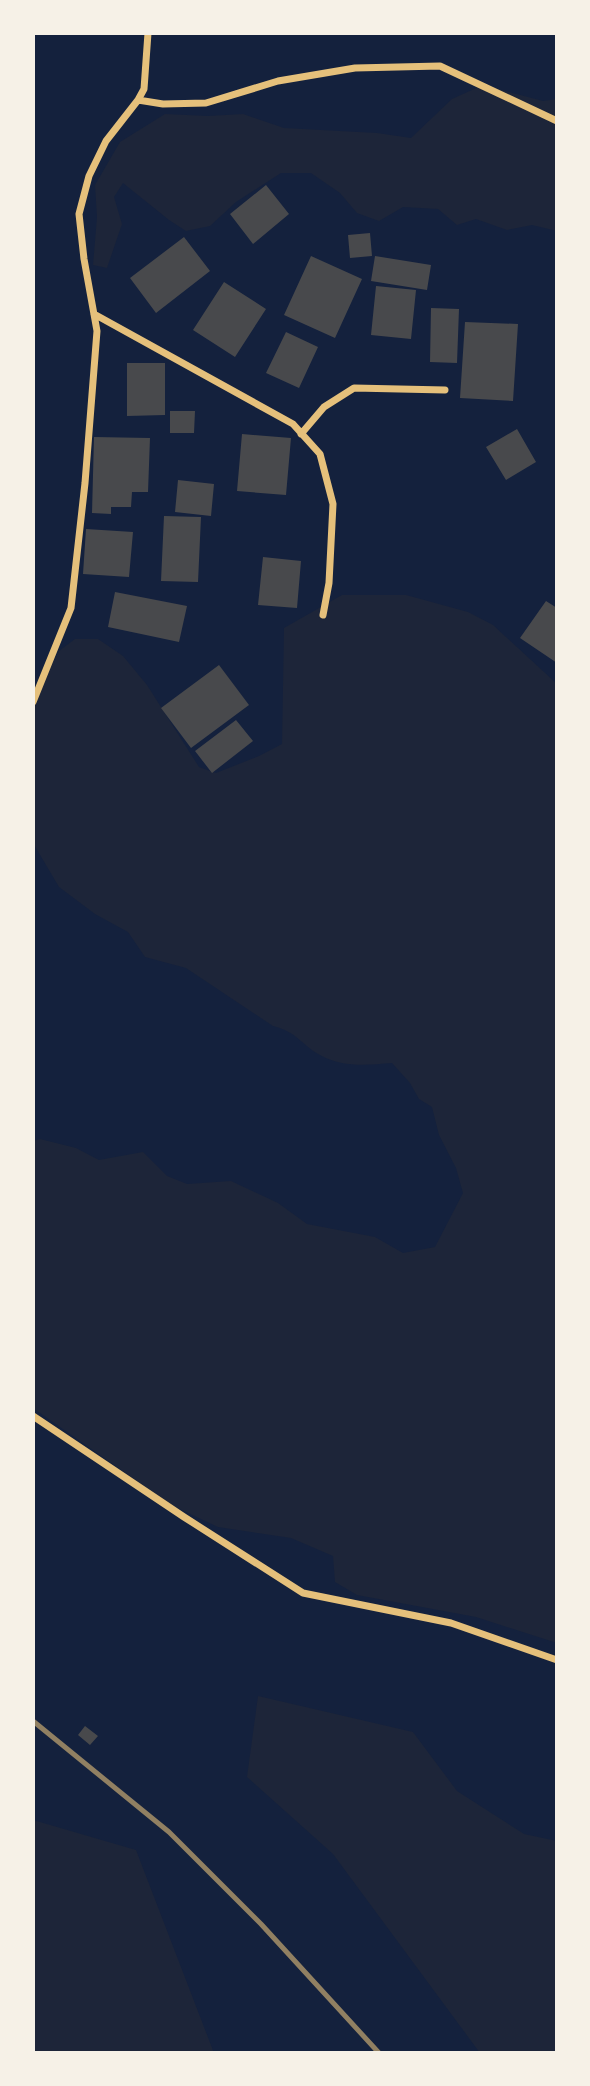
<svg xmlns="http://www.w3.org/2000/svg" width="590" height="2086" font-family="Lato,sans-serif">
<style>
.green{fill:#1d2539}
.building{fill:#48494c}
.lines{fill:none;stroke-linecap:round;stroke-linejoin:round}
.minor{stroke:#e5c07b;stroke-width:7}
.rail{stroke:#918062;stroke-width:5}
</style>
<rect width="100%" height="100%" fill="#14213d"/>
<path class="green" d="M483,85l60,16 14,-2v132l-25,-6 -25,5 -31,-11 -19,6 -19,-16 -35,-2 -24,14 -22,-8 -17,-20 -29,-20h-30l-45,29 -26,24 -24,5 -17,-11 -46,-37 -9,14 8,27 -15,44 -14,-3 4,-48 -2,-32 25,-43 45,-28 43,2 35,-2 41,14 93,5 34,5 41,-39z
M342,595h64l62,17 25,13 64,59v959l-81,-26 -119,-22 -22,-13 -2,-26 -42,-18 -73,-11 -47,-22 -138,-97v-267l7,-2 36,9 23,12 44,-8 24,24 20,8 44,-3 47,22 29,21 68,13 28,16 32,-6 28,-54 -7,-25 -17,-33 -7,-28 -13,-8 -9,-16 -18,-20c-24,2 -49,5 -72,-8 -20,-11 -21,-22 -47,-29l-87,-58 -41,-11 -17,-25 -33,-18 -36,-27 -26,-44v-144l26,-48 16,-12h23l25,17 24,29 52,82 17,6 43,-17 23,-12 2,-116z
M258,1696l155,36 44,59 67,43 33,7v212h-77l-147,-199 -86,-77z
M33,1820l103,30 78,203h-181z"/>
<path class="building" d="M266,185l23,29 -36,30 -23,-30z
M370,233l2,23 -22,2 -2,-23z
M184,237l26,34 -54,42 -26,-35z
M311,256l51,23 -27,59 -51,-23z
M375,256l56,9 -4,25 -56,-9z
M224,282l42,27 -31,48 -42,-27z
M376,286l40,4 -5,49 -40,-4z
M431,308l28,1 -2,54 -27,-1z
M465,322l53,2 -5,77 -53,-3z
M286,332l32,15 -19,41 -33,-15z
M127,363h38v52l-38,1z
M170,411h25l-1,22h-24z
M517,429l19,33 -30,18 -20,-33z
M242,434l49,4 -5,57 -49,-4z
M94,437l56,1 -2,54h-16l-1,15h-20v7l-19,-1z
M178,480l36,4 -3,32 -36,-4z
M164,516l37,1 -3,65 -37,-1z
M86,529l47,3 -4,45 -46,-3z
M263,557l38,4 -4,47 -39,-3z
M115,592l72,14 -8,36 -71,-15z
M546,601l11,7v55l-37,-25z
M219,665l30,40 -58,43 -30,-40z
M236,720l17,21 -41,32 -17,-22z
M85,1726l13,10 -8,9 -12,-10z"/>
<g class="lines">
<path class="minor" d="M138,100l25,4 43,-1 72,-22 77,-13 85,-2 117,55
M94,314l199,110 27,30 13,50 -4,79 -6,32
M301,434l23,-27 30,-19 91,2
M33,702l38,-94 14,-125 12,-152 -13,-72 -5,-45 10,-38 17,-35 32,-41 6,-11 4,-56
M33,1416l151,101 119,76 148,30 106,37"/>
<path class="rail" d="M33,1721l136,111 92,92 118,129"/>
</g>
<rect width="590" height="2086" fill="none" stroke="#f6f1e7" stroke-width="70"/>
</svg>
